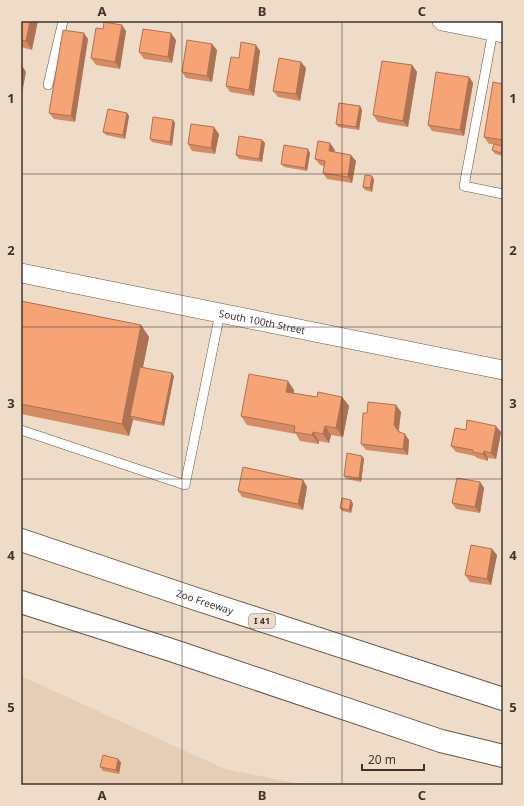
<svg xmlns="http://www.w3.org/2000/svg" width="524" height="806" font-family="'Noto Sans',sans-serif">
<style>
.built{fill:#e6ceb6}
.lines{fill:none;stroke-linecap:round;stroke-linejoin:round}
.lane-casing{stroke:#655646;stroke-width:10}
.street-casing{stroke:#655646;stroke-width:20}
.highway-casing{stroke:#655646;stroke-width:24}
.lane{stroke:#fff;stroke-width:9}
.street{stroke:#fff;stroke-width:19}
.highway{stroke:#fff;stroke-width:22}
.wall{fill:#d48c65}
.shaded-wall{fill:#ac7253}
.building{fill:#f6a376;stroke:#ac7253}
.grid{fill:none;stroke:#3c352e;stroke-width:1;stroke-opacity:0.55}
.labels{text-anchor:middle;stroke-width:3;stroke-linejoin:round;paint-order:stroke}
.shield{fill:#eedcc9;stroke:#71675c;stroke-width:1}
.shield-label{font-size:9px;font-weight:bold;fill:#3c352e}
.street-label{font-size:10px;fill:#3c352e;stroke:#eedcc9}
.neatline{fill:none;stroke:#3c352e;stroke-width:1.5}
.grid-label{font-size:13px;text-anchor:middle;font-weight:bold;fill:#3c352e}
</style>
<rect width="100%" height="100%" fill="#eedcc9"/>
<path class="built" d="M21,676l204,93 80,16h-284z"/>
<g class="lines">
<defs>
<path id="lane" d="M493,31l-29,155 39,8
M48,85l15,-64
M21,430l164,55 35,-172"/>
<g id="street">
<path d="M442,21l61,12"/>
<path id="s1" d="M21,273l482,97"/>
</g>
<g id="highway">
<path id="s2" d="M21,540l175,59 307,100"/>
<path d="M21,602l150,48 270,91 62,15"/>
</g>
</defs>
<use href="#lane" class="lane-casing"/>
<use href="#street" class="street-casing"/>
<use href="#highway" class="highway-casing"/>
<use href="#lane" class="lane"/>
<use href="#street" class="street"/>
<use href="#highway" class="highway"/>
</g>
<path class="wall" d="M21,21l11,29 -11,-3z
M103,29l23,2 -6,38 -24,-4 -5,-7z
M88,39l-13,83 -21,-3 -5,-6z
M176,40l-4,23 -28,-4 -5,-7z
M256,45l4,6 -6,45 -24,-4 -4,-6 13,-28z
M217,50l-5,32 -26,-4 -4,-6z
M412,65l5,7 -9,55 -30,-5 -5,-7z
M306,68l-6,33 -22,-4 -5,-6z
M469,77l4,6 -9,53 -32,-5 -4,-6z
M503,84v62h-3h2l1,1v9l-8,-2 -3,-4 2,-6h-5l-5,-7z
M360,106l2,4 -3,20 -21,-3 -2,-3z
M127,113l2,3 -4,23 -19,-4 -3,-3z
M173,120l2,3 -3,23 -20,-4 -2,-3z
M219,134l-4,20 -23,-3 -4,-7z
M262,140l3,3 -3,19 -23,-3 -3,-4z
M335,150l-1,2 22,9 -4,22 -25,-4 -4,-6 1,-7 -4,-1 -5,-6z
M310,153l-3,18 -23,-4 -3,-3z
M372,176l2,4 -2,12 -7,-2 -2,-3z
M21,301l120,24 8,12 -6,30 31,9 -10,50 -31,-6 -4,16 -108,-22z
M294,390v3l23,4h25l7,9 -6,31 -12,-2 -2,8 -10,-2v3l-19,-3 -4,-7 -49,-9 -6,-9z
M396,405l5,7 -2,19 10,9 -1,15 -42,-5 -5,-6 6,-31z
M466,430l35,2 -5,27 -8,-1v3l-11,-3 -2,-2 -19,-4 -5,-6z
M362,456l2,3 -3,23 -15,-3 -2,-3z
M303,480l4,7 -4,23 -61,-13 -4,-6z
M480,482l4,6 -4,25 -24,-4 -4,-6z
M351,500l2,4 -2,9 -9,-2 -2,-3z
M492,549l5,6 -6,30 -21,-3 -5,-7z
M121,762l-2,12 -16,-3 -3,-4z"/>
<path class="shaded-wall" d="M30,21h8l-6,29 -6,-9z
M122,25l4,6 -6,38 -5,-7z
M84,33l4,6 -13,83 -4,-6z
M171,33l5,7 -4,23 -4,-6z
M212,44l5,6 -5,32 -5,-6z
M256,45l4,6 -6,45 -5,-6z
M301,62l5,6 -6,33 -4,-7z
M21,64l5,8 -5,27z
M412,65l5,7 -9,55 -5,-6z
M469,77l4,6 -9,53 -4,-6z
M360,106l2,4 -3,20 -3,-3z
M127,113l2,3 -4,23 -2,-4z
M173,120l2,3 -3,23 -2,-4z
M214,127l5,7 -4,20 -4,-6z
M262,140l3,3 -3,19 -3,-3z
M330,143l5,7 -2,7 -4,-6z
M502,146l1,1v9l-2,-3z
M308,149l2,4 -3,18 -2,-3z
M351,155l5,6 -4,22 -4,-6z
M372,176l2,4 -2,12 -2,-4z
M141,325l8,12 -16,80 -3,-1 3,4 -4,16 -7,-12z
M172,373l2,3 -10,50 -2,-3z
M288,381l6,9 -2,10 -6,-8z
M342,397l7,9 -6,31 -7,-9z
M396,405l5,7 -3,20 -4,-7z
M325,426l6,9 -2,8 -6,-9z
M496,426l5,6 -5,27 -5,-6z
M313,432l6,9v3l-7,-9z
M405,434l4,6 -1,15 -5,-6z
M484,451l4,7v3l-5,-7z
M362,456l2,3 -3,23 -2,-4z
M303,480l4,7 -4,23 -5,-6z
M480,482l4,6 -4,25 -5,-6z
M351,500l2,4 -2,9 -2,-3z
M492,549l5,6 -6,30 -4,-6z
M118,759l3,3 -2,12 -3,-4z"/>
<path class="building" d="M21,21h9l-4,20 -5,-1z
M104,22l18,3 -7,37 -24,-4 5,-30 7,1z
M143,29l28,4 -3,24 -29,-5z
M63,30l21,3 -13,83 -22,-3z
M187,40l25,4 -5,32 -25,-4z
M241,42l15,3 -7,45 -23,-4 5,-29 8,1z
M279,58l22,4 -5,32 -23,-3z
M382,61l30,4 -9,56 -30,-6z
M436,72l33,5 -9,53 -32,-5z
M493,82l10,2v56l-19,-3z
M339,103l21,3 -4,21 -20,-3z
M108,109l19,4 -4,22 -20,-3z
M153,117l20,3 -3,22 -20,-3z
M191,124l23,3 -3,21 -23,-4z
M239,136l23,4 -3,19 -23,-4z
M318,141l12,2 -1,8 22,4 -3,22 -25,-4 2,-12 -10,-2z
M494,144l8,2 -1,7 -9,-3z
M284,145l24,4 -3,19 -24,-4z
M365,175l7,1 -2,12 -7,-1z
M21,301l120,24 -19,99 -101,-20z
M140,367l32,6 -10,50 -32,-7z
M249,374l39,7 -2,11 31,5 1,-5 24,5 -6,31 -11,-2 -2,8 -10,-2 -1,3 -18,-3 1,-6 -54,-10z
M368,402l28,3 -2,20 5,7 6,2 -2,15 -42,-5 2,-31h4z
M467,420l29,6 -5,27 -7,-2 -1,3 -10,-2v-2l-22,-4 4,-18 11,2z
M347,453l15,3 -3,22 -15,-2z
M243,467l60,13 -5,24 -60,-13z
M457,478l23,4 -5,25 -23,-4z
M342,498l9,2 -2,10 -9,-2z
M471,545l21,4 -5,30 -22,-4z
M103,755l15,4 -2,11 -16,-3z"/>
<path class="grid" d="M182,21v764M342,21v764M21,174h482M21,327h482M21,479h482M21,632h482"/>
<g class="labels">
<rect class="shield" x="249" y="614" width="26" height="14" rx="3"/>
<g class="shield-label">
<text x="262" y="624">I 41</text>
</g>
<g class="street-label">
<text dy="4" stroke="none"><textPath href="#s1" startOffset="246">South 100th Street</textPath></text>
<text dy="4" stroke="none"><textPath href="#s2" startOffset="194">Zoo Freeway</textPath></text>
</g>
</g>
<rect width="524" height="806" fill="none" stroke="#eedcc9" stroke-width="44"/>
<path d="M362 764v6h62v-6" fill="none" stroke="#3c352e" stroke-width="2"/>
<text x="368" y="764" font-size="12" fill="#3c352e" stroke="#eedcc9" stroke-width="3" paint-order="stroke">20 m</text>
<rect x="22" y="22" width="480" height="762" class="neatline"/>
<g class="grid-label">
<text x="102" y="16">A</text>
<text x="262" y="16">B</text>
<text x="422" y="16">C</text>
<text x="11" y="103">1</text>
<text x="513" y="103">1</text>
<text x="11" y="255">2</text>
<text x="513" y="255">2</text>
<text x="11" y="408">3</text>
<text x="513" y="408">3</text>
<text x="11" y="560">4</text>
<text x="513" y="560">4</text>
<text x="11" y="712">5</text>
<text x="513" y="712">5</text>
<text x="102" y="800">A</text>
<text x="262" y="800">B</text>
<text x="422" y="800">C</text>
</g>
</svg>
